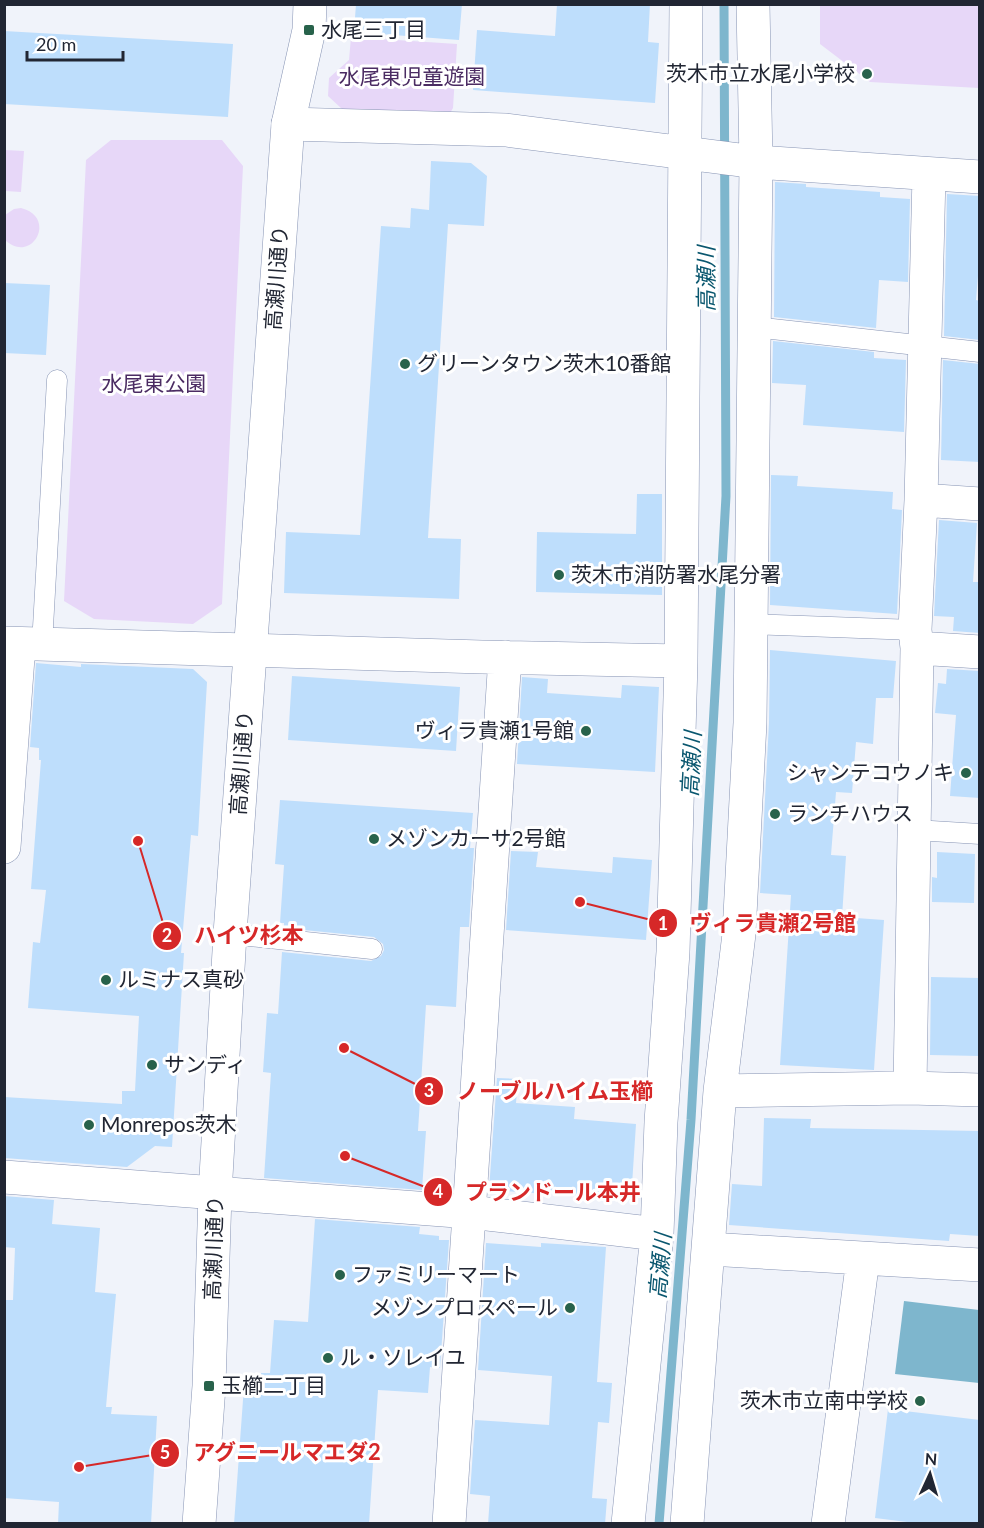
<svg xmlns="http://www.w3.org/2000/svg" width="984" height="1528" font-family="Lato,'Noto Sans JP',sans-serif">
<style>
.green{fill:#e7d7f8}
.water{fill:#7eb6cd}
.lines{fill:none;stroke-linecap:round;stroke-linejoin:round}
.stream{stroke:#7eb6cd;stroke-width:9}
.building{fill:#bedefc}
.service-casing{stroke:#8794b4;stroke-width:21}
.minor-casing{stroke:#8794b4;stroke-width:34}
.tertiary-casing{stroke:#8794b4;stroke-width:34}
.service{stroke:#fff;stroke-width:20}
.minor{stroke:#fff;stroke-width:33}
.tertiary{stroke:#fff;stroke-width:33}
.poi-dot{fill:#28624b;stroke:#fff;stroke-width:2}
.labels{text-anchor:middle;stroke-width:6;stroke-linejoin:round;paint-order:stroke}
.poi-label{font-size:21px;fill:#212633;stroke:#fff;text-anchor:start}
.park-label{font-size:21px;fill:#4b2c63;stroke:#fff}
.street-label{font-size:21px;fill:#212633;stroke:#fff}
.water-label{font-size:22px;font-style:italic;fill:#0a576f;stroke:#fff}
.leader{fill:none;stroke:#d62828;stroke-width:2}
.callout-dot{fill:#d62828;stroke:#fff;stroke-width:2}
.mark-label{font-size:18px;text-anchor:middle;font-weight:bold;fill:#fff}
.callout-label{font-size:22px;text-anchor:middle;font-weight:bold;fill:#d62828;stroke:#fff;stroke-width:6;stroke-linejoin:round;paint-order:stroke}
</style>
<rect width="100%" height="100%" fill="#f0f3fa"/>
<path class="green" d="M820,5h159v83l-109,-6 -50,-38z
M351,37l106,7 -4,64 -4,7 -107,-6 -14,-13 1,-18 20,-18z
M111,140h111l21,26 -21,438 -29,20 -99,-5 -30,-18 22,-441z
M5,150l19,1 -3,41 -16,-1z
M21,208c37,9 11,57 -16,32v-25l9,-6z"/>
<path class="water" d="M904,1301l75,9v73l-84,-9z"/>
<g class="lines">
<path class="stream" d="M659,1524l32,-404 35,-624 -2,-492"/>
</g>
<path class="building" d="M356,4h106l-3,36 -105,-8z
M557,4h93l-2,38 11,1 -4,60 -182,-13 4,-60 78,6z
M4,31l229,13 -5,73 -224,-13z
M431,161l40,2 16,13 -3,50 -36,-2 -20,314 33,1 -2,60 -175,-6 2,-61 74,3 21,-309 29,2 1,-20 18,2z
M775,182l31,2v3l74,5v5l30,2 -2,83 -29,-2 -3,48 -102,-11z
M947,194l33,2v56l-4,48 4,1v39l-36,-4z
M4,283l46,2 -4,70 -42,-2z
M773,341l101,11v6l32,2 -2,72 -101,-7 3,-40 -34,-2z
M943,360l37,4v98l-39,-2z
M771,475l27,1 -1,10 96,6 -1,17 10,1 -5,104 -127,-9z
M637,494h25v101l-126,-3 1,-60 99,2z
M939,520l38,3 -4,59h7v51l-27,-2 1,-14 -20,-1z
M770,650l126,11 -3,37h-17l-3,46 -17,-2 -4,51 -16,-1 -5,63 15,1 -4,61 42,3 -10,150 -94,-5 11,-170 -31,-2 9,-170z
M36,663l45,4v-3l112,5 14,13 -9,154 -7,-1 -10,118h3l-12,194 -17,-1 -28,21 -123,-9v-61l118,7v-13h13l4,-75 -111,-8 5,-66 7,1 6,-53 -15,-1 10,-129h-2v-12l-9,-1z
M947,669l33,2v127l-30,-2 6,-81 -21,-2 3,-30 8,1z
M292,676l168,11 -4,64 -168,-11z
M522,677l26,2 -1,14 74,5 1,-13 37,2 -4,85 -138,-8z
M280,800l193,13 -3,35h4l-5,79h-9l-4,80 -30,-2 -8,126h8l-4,59 -158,-12 7,-105 -8,-1 4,-59 11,1 4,-62 89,9 10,-5 3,-6 -1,-6 -9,-7 -90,-9v-5h-4l4,-58 -9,-1z
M511,851l27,1 -2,15 76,6 1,-16 39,3 -6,80 -140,-10z
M937,852l38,2 -1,49 -42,-1v-25l5,1z
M931,977l49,1v78l-50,-1z
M497,1078l21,1 -2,24 59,4 -1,12 62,5 -5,76 -142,-10z
M764,1118l47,1 -1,9 170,3v105l-30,-2 -1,7 -220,-16 3,-41 30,2z
M4,1196l50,4 -2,24 48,4 -5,64 21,2 -10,113h6l-1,7 46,2 -6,108h-93l1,-22 -55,-4v-198h9l2,-52 -11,-1z
M315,1219l105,8 -1,7 20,2v4h10l-9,128 -10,-1 -2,26 -50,-3 -9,134h-135l10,-138 16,1 1,-14h9l4,-53 34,2z
M486,1243l55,4v-4l65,4 -9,135 15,1 -3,40 -11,-1 -6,76 15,1 -2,25h-117l2,-28 -20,-2 5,-74 74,5 3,-49 -74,-6z
M888,1409l92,11v104h-57l-48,-6z"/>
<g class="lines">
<defs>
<path id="service" d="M754,327l226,25
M751,624l164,6
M42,645l15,-265
M915,830l65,4
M230,934l142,15"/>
<path id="minor" d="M288,124l218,6 250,32 224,15
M921,500l59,4
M4,643l478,14 199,4
M917,648l63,4
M4,847l15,-203
M910,1088l7,-440 -2,-18 6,-130 8,-325
M720,1091l190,-3 70,2
M4,1177l466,35 187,22
M709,1249l271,16
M449,1524l56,-867
M628,1524l29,-290 4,-112 12,-170 8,-291 5,-657
M687,1524l33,-433 19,-157 11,-211 6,-561 -3,-158
M828,1524l35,-265"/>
<path id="tertiary" d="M199,1524l10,-138 6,-192 15,-260 58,-810 21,-94 1,-26"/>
</defs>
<use href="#service" class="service-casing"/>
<use href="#minor" class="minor-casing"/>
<use href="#tertiary" class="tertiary-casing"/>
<use href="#service" class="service"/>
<use href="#minor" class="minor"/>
<use href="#tertiary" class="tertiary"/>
</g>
<g class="poi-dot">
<rect x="303" y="24" width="12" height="12" rx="3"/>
<circle cx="867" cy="74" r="6"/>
<circle cx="405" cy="364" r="6"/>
<circle cx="559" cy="575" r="6"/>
<circle cx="586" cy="731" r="6"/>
<circle cx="966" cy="773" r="6"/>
<circle cx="775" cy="814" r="6"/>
<circle cx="374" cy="839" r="6"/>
<circle cx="106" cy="980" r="6"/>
<circle cx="152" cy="1065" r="6"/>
<circle cx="89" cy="1125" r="6"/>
<circle cx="340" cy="1275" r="6"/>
<circle cx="570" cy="1308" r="6"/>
<circle cx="328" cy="1358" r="6"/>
<rect x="203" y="1380" width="12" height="12" rx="3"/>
<circle cx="920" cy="1401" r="6"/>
</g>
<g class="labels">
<g class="poi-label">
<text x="321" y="37">水尾三丁目</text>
<text x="855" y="81" text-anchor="end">茨木市立水尾小学校</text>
<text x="417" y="371">グリーンタウン茨木10番館</text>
<text x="571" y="582">茨木市消防署水尾分署</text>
<text x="574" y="738" text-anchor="end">ヴィラ貴瀬1号館</text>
<text x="954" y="780" text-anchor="end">シャンテコウノキ</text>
<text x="787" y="821">ランチハウス</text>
<text x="386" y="846">メゾンカーサ2号館</text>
<text x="118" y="987">ルミナス真砂</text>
<text x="164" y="1072">サンディ</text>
<text x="101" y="1132">Monrepos茨木</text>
<text x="352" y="1282">ファミリーマート</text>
<text x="558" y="1315" text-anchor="end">メゾンプロスペール</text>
<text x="340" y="1365">ル・ソレイユ</text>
<text x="221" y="1393">玉櫛二丁目</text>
<text x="908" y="1408" text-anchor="end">茨木市立南中学校</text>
</g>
<g class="park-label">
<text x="412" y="84">水尾東児童遊園</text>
<text x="154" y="391">水尾東公園</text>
</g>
<g class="street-label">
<text transform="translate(277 278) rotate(-86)" y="7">高瀬川通り</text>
<text transform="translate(242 763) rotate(-86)" y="7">高瀬川通り</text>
<text transform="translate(214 1248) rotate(-88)" y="7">高瀬川通り</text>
</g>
<g class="water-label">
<text transform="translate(706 279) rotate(-90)" y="8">高瀬川</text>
<text transform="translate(691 764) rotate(-87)" y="8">高瀬川</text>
<text transform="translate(660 1266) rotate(-85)" y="8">高瀬川</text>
</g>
</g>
<path class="leader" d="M580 902L663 923M138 841L167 936M344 1048L429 1091M345 1156L438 1192M79 1467L165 1453"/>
<g class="callout-dot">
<circle cx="580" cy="902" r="6"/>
<circle cx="138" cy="841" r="6"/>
<circle cx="344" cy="1048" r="6"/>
<circle cx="345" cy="1156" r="6"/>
<circle cx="79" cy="1467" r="6"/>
<circle cx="663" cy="923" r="15"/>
<circle cx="167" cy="936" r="15"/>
<circle cx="429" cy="1091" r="15"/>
<circle cx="438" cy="1192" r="15"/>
<circle cx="165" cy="1453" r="15"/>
</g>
<g class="mark-label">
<text x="663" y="930">1</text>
<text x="167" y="942">2</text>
<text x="429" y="1097">3</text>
<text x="438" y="1198">4</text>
<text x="165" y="1459">5</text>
</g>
<g class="callout-label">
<text x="773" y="931">ヴィラ貴瀬2号館</text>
<text x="249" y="943">ハイツ杉本</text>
<text x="555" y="1099">ノーブルハイム玉櫛</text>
<text x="553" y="1200">プランドール本井</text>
<text x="287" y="1460">アグニールマエダ2</text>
</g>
<rect width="984" height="1528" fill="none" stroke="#212633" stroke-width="12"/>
<g transform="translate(930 1474) rotate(4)" stroke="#ffffff" stroke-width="4.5" paint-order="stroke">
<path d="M0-4.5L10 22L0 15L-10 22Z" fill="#212633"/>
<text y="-9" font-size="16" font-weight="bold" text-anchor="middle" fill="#212633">N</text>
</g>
<path d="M27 51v9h96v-9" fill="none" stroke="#212633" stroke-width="3"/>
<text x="36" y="51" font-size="18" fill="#212633" stroke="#ffffff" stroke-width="4.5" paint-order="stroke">20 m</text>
</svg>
